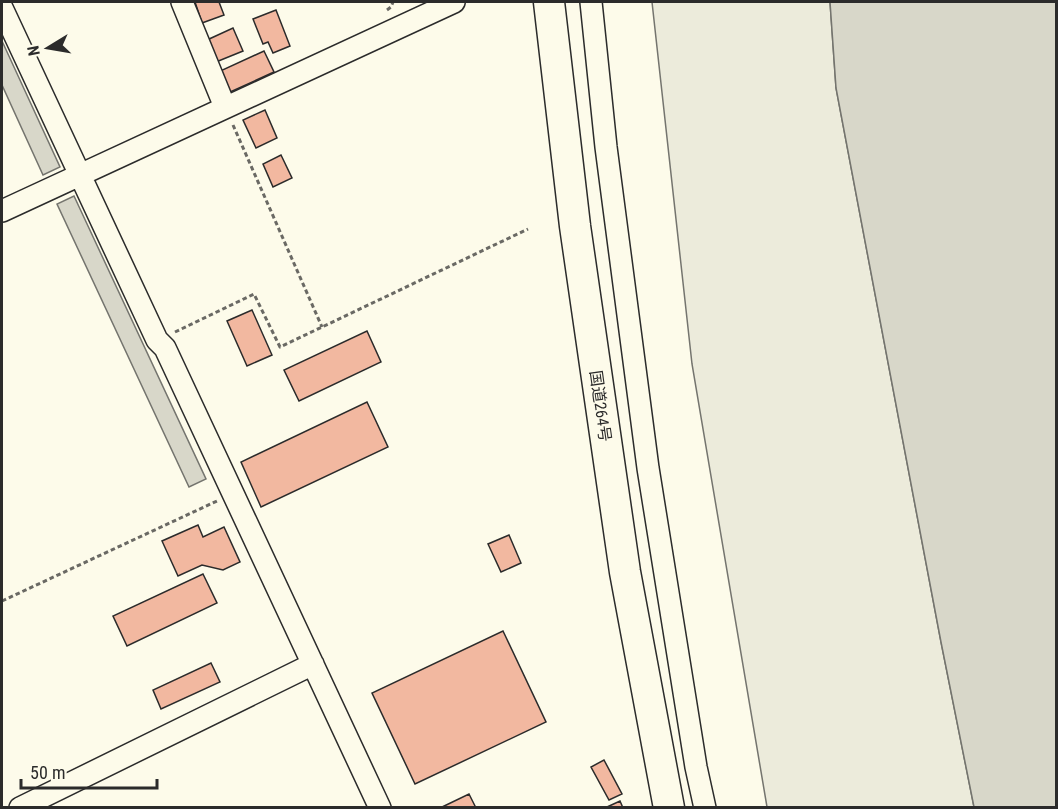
<svg xmlns="http://www.w3.org/2000/svg" width="1058" height="809" font-family="'Roboto Condensed','Noto Sans JP',sans-serif">
<style>
.green{fill:#ecebdb;stroke:#74746e;stroke-width:1.5}
.water{fill:#d8d7c9;stroke:#74746e;stroke-width:1.5}
.building{fill:#f2b8a0;stroke:#2b2b2b;stroke-width:1.5}
.lines{fill:none;stroke-linecap:round;stroke-linejoin:round}
.minor-casing{stroke:#2b2b2b;stroke-width:24}
.highway-casing{stroke:#2b2b2b;stroke-width:33}
.path{stroke:#6a6964;stroke-width:3;stroke-dasharray:4.5 3;stroke-linecap:butt}
.minor{stroke:#fdfbea;stroke-width:21}
.highway{stroke:#fdfbea;stroke-width:30}
.labels{text-anchor:middle;stroke-width:4.5;stroke-linejoin:round;paint-order:stroke}
.street-label{font-size:16px;fill:#2b2b2b;stroke:#fdfbea}
</style>
<rect width="100%" height="100%" fill="#fdfbea"/>
<path class="green" d="M652,2h178l6,86 105,554 33,165h-207l-75,-443z"/>
<path class="water" d="M830,2h226v805h-82l-33,-165 -105,-554z
M2,41l58,126 -17,8 -41,-90z
M74,196l132,283 -17,8 -132,-283z"/>
<path class="building" d="M195,2h24l5,13 -22,8z
M276,10l14,36 -17,7 -5,-11 -5,2 -10,-25z
M233,28l10,23 -27,11 -9,-22z
M264,51l10,21 -46,21 -10,-21z
M265,110l12,28 -21,10 -13,-28z
M281,155l11,23 -19,9 -10,-23z
M252,310l20,45 -25,11 -20,-45z
M367,331l14,31 -82,39 -15,-31z
M367,402l21,45 -127,60 -20,-45z
M198,525l5,12 21,-10 16,35 -17,8 -21,-5 -24,11 -16,-35z
M509,535l12,28 -20,9 -13,-28z
M203,574l14,29 -90,43 -14,-30z
M503,631l43,91 -131,62 -43,-91z
M211,663l9,19 -59,27 -8,-19z
M604,760l18,34 -13,6 -18,-33z
M469,794l7,14h-36z
M620,801l3,7 -16,-1z"/>
<g class="lines">
<defs>
<path id="minor" d="M182,2l43,105
M591,2l15,145 42,321 48,299 9,41
M2,8l155,332 8,8 215,460
M2,211l452,-209
M20,808l293,-144"/>
<path id="highway" d="M549,2l26,224 50,346 44,236"/>
</defs>
<use href="#minor" class="minor-casing"/>
<use href="#highway" class="highway-casing"/>
<path class="path" d="M387,10l4,-3 2,-5
M233,125l89,202
M175,332l79,-38 26,53 248,-118
M2,601l215,-100"/>
<use href="#minor" class="minor"/>
<use href="#highway" class="highway"/>
</g>
<g class="labels">
<g class="street-label">
<text transform="translate(601 406) rotate(82)" y="6">国道264号</text>
</g>
</g>
<rect width="1058" height="809" fill="none" stroke="#2b2b2b" stroke-width="6"/>
<g transform="translate(48 48) rotate(259)" stroke="#fdfbea" stroke-width="4.5" paint-order="stroke">
<path d="M0-4.5L10 22L0 15L-10 22Z" fill="#2b2b2b"/>
<text y="-9" font-size="16" font-weight="bold" text-anchor="middle" fill="#2b2b2b">N</text>
</g>
<path d="M21 779v9h136v-9" fill="none" stroke="#2b2b2b" stroke-width="3"/>
<text x="30" y="779" font-size="18" fill="#2b2b2b" stroke="#fdfbea" stroke-width="4.5" paint-order="stroke">50 m</text>
</svg>
